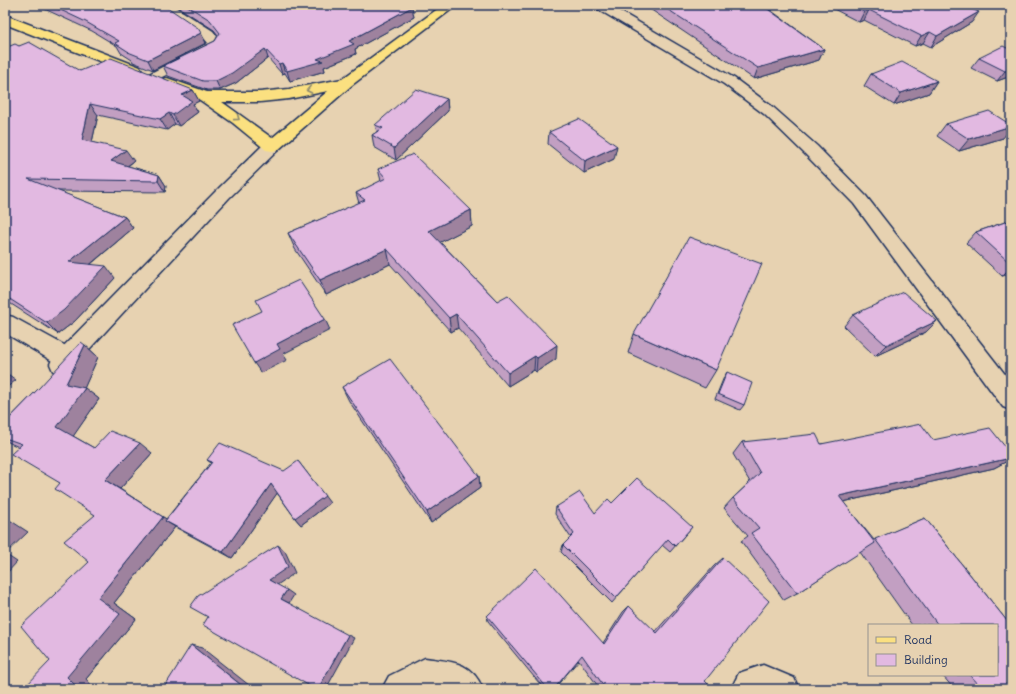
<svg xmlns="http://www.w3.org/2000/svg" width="1016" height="694" font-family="Delius,sans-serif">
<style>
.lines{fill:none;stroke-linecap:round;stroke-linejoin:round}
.street-casing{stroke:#1b2f5e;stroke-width:3}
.secondary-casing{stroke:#1b2f5e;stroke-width:3}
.primary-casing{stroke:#1b2f5e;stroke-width:3}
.street{fill:#e7d2b1;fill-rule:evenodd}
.secondary{fill:#e7d2b1;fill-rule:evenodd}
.primary{fill:#fbe080;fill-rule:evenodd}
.wall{fill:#c29fc2;stroke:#1b2f5e}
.shaded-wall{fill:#9e829e;stroke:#1b2f5e}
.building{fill:#e2b9e1;stroke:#1b2f5e}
.oneway{stroke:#8b886f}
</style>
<rect width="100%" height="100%" fill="#e7d2b1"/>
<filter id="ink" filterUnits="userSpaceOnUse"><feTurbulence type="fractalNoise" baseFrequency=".025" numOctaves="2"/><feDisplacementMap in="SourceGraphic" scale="8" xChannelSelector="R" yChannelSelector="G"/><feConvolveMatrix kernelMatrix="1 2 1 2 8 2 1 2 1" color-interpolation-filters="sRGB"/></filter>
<g filter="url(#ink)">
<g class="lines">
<defs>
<path id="street" d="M157,5h15l41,26 9,12 -4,6 -64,32 -5,-1 -2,-3 2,-3 59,-31 -5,-6z
M594,5h15l125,73 40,30 43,38 49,50 145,186v28l-8,-3 -149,-203 -49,-50 -41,-40 -40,-30 -128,-76z
M5,315l8,2 62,34 3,7 -3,7 -8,2 -8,-2 -54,-32z
M425,658c27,4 46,3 58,31h-101l7,-13z
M763,665l31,13 5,11h-68l8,-16z"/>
<path id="secondary" d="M272,141l6,1 2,4 -2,4 -49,48 -160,173 -8,2 -8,-2 -3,-7 3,-7 164,-167 49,-48z"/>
<path id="primary" d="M443,5h14l-105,80 -74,65 -6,1 -6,-1 -33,-27 -33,-23 -38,-15 -2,-3 2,-3 5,-1 40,14h53l29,-3 53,-10zM328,91l-56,47 -50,-36h38l29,-3z
M5,15l135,52 2,3 -2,3 -5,1 -5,-1 -125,-49z"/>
</defs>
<use href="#street" class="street-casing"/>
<use href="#secondary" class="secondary-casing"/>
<use href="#primary" class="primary-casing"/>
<use href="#street" class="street"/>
<use href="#secondary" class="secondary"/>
<use href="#primary" class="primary"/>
</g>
<path class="wall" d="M36,5h128l42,38 -53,27 -20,-8 -1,-2 -11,-7 -4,-7 -25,-15z
M175,5h236l-2,1 5,11 -59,32 1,5 -32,13 1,4 -35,10 -5,-8 -3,1 -14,-16 -32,25 -16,7h-13l-39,-14 -5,-10 52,-25 3,-6 -4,-5z
M644,5h157l-32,4 55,40 -5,11 -65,19z
M826,5h134l12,17 -41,25 -8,-4 -8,3 -51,-26 -5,2z
M19,46l61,25 113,19 6,11 -6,3 5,8 -19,14 -4,-2 -8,6 -69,-15 -6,27 42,19 -6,5 31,9 7,11 -1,6 -107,-1 67,26 8,11 -43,37 25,13 -40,43 -17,13 -50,-32 -3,2v-256z
M1011,50v26l-14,5 -26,-13 8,-10z
M871,74l66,7 -8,12 -35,12 -30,-19z
M447,99l1,12 -52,49 -22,-13 -2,-12 5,-3 -2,-7z
M946,124l57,14 -44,13 -22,-15z
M549,132l65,27 -30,14 -36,-29z
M378,169l93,41 1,16 -32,16 57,59 59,58 -20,13 -2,-2 -26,16 -50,-58 -7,4 -61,-68 -64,31 -31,-46 -7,-16 71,-30 -3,-10 25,-12z
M1011,220v54l-9,2 -36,-33 10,-11z
M853,315l73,17 -51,24 -31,-30z
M634,334l82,36 -11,18 -77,-35z
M85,345l13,12 -14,31 15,11 -26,37 21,12 58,5 -32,36 46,30 45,-56 -4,-3 123,43 -29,22 -6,-7 -18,-25 -45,65 -57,-31 -61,76 22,16 -50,60 -36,-18 39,-99 6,-47 -35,-32 -41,-36 -7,-3 -7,-4v-17l34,-35z
M727,372l17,33 -4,5 -25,-11 9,-22z
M342,387l137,89 1,12 -49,35 -82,-122z
M933,440l78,14v5l-17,9 -151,34 31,38 51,-22 86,108v-1v64h-57l-12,-14h55v-50h-85l-52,-73 -63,41 -13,7 -43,-59 7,-5 -24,-28 9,-10 17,-16 -17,-28 9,-12 79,2z
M612,503l80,24 -22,25 -8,-7 -50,58 -51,-51 2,-7 8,-7 -16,-24 1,-7 39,6z
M723,558l-18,123 8,8h-113l-21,-29 -25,29h-10l-56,-68 -1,-5 116,27 20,-31 6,-6 26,26 59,-66z"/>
<path class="shaded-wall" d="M756,5h45l-47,6z
M412,7l2,10 -59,32 1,5 -32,13 1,4 -35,10 -3,-10 62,-30z
M869,10l-5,10 -5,2 5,-10z
M979,12l-7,10 -41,25 6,-11z
M930,32l-7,11 -8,3 6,-10z
M201,33l5,10 -53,27 -5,-10z
M265,49l3,9 -32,25 -16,7 -4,-9z
M824,49l-5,11 -65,19 4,-11z
M282,63l3,10 -3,1 -3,-10z
M1011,69v7l-14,5 8,-10z
M937,81l-8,12 -35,12 7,-12z
M193,90l6,11 -6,3 5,8 -19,14 -6,-11 9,-20z
M447,99l1,12 -52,49 -2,-12z
M90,104l8,11 -8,36 -8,-11z
M169,113l6,11 -8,6 -7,-11z
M1011,126v2l-8,10 -44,13 10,-12z
M617,146l-3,13 -30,14 1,-12z
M126,150l8,11 -15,11 -8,-11z
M159,175l7,11 -1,6 -7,-11z
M471,210l1,16 -41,21 -2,-16z
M125,217l8,11 -53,45 -11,-11z
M387,249l3,15 -64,31 -6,-15z
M106,266l9,12 -40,43 -17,13 -11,-11z
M1011,267v7l-9,2z
M5,299l3,3 -3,2z
M456,314l2,14 -7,4 -2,-14z
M325,319l5,11 -47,24 4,6 -26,13 -7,-10 23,-19z
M937,321l-11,11 -51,24 11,-11z
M85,345l13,12 -15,34 2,-3 14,11 -27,39 -15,-11 9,-43z
M557,345l-1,14 -20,13 1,-14z
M535,356l-1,14 -26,16v-13z
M5,372l11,8 -11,9z
M140,443l12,10 -32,36 -15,-9z
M1011,458v1l-17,9 -169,38 14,-10z
M298,461l32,42 -29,22 -6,-7z
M479,476l1,12 -49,35 -4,-11z
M271,484l7,8 -46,66 -9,-6z
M5,517l23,15 -23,22 12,8 -12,13z
M163,517l13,8 -11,-4 10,6 -61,76 22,16 -50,60 9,10h-16l-12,-12 31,-79z
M278,545l7,6 10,22 -18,12 -8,-5z
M287,590l7,5 -5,8 -8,-4z
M348,635l6,3 -28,51h-8z
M191,645l11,3 52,41h-8z"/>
<path class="building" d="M50,5h114l34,23 3,5 -53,27 -20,-8h1l-14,-9 4,-2 -33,-19z
M186,5h220l6,2 -63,34 5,3 -37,15 6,2 -36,10 -5,-8 -3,1 -14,-15 -33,24 -16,8h-13l-40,-15 52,-25 5,-8 -10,-13z
M661,5h101l62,44 -66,19z
M850,5h110l19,7 -42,24 -7,-4 -9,4 -52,-26 -5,2z
M29,42l51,29 31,-13 82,32 -11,5 10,6 -19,14 -4,-2 -9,6 -70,-15 -8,36 44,10 -15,11 48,14 -1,6 -130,-2 97,38 -56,45 37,4 -42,44 -17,13 -42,-27v-248l10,-4 4,2z
M1003,46l8,4v19l-6,2 -26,-13z
M902,62l35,19 -36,12 -30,-19z
M416,89l31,10 -53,49 -22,-13 11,-7 -8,-3z
M989,111l22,14v1l-42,13 -23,-15z
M579,119l38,27 -32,15 -36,-29z
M413,154l58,56 -42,21 68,70 11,-6 49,50 -20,13 -2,-2 -27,17 -52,-59 -7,4 -62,-69 -67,31 -32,-47 77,-33 -9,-7 30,-15 -8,-9z
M1011,220v44l-35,-32z
M689,237l73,27 -46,106 -82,-36z
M299,280l26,39 -48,25 3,5 -26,14 -22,-38 30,-14 -6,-11z
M903,292l34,29 -51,24 -33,-30z
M81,342l4,3 -19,39 19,4 -28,39 37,21 16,-17 30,12 -35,37 58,37 -65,81 22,16 -53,63 12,12h-56l27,-28 -29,-35 68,-64 -25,-21 31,-26 -40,-26 5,-6 -49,-29 11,-10 -17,-6v-15l34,-35z
M390,359l89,117 -52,36 -85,-125z
M727,372l25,11 -8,22 -26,-11z
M921,424l12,16 57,-12 21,26v4l-172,38 36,47 -78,50 -46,-60 8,-5 -26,-30 27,-25 -18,-31 74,-8 5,10z
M220,443l64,28 14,-10 27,35 -30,22 -24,-34 -48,68 -58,-31 47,-59 -5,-2z
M637,478l55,49 -17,19 -7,-7 -52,59 -53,-53 11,-11 -18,-27 24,-15 15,21 13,-14 4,4z
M925,518l86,108v63h-28l-13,-14h27v-50h-59l-63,-86z
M5,521l3,2 -3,3z
M278,545l10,22 -19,13 18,10 -6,9 67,36 -30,54h-3l-112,-64 5,-8 -18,-10 8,-11z
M723,558l46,43 -64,80 8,8h-107l-24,-34 -28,34h-6l-61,-73 49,-48 68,76 25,-38 28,27z
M191,645l55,44h-83z"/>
<defs><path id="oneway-chevron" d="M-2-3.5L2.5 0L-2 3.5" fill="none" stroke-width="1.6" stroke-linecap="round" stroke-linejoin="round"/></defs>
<g class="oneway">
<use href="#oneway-chevron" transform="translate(309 90) rotate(169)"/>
<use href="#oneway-chevron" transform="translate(237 118) rotate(36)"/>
</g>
</g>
<rect width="1016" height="694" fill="none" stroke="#e7d2b1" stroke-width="20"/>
<rect x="10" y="10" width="996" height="674" fill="none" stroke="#1b2f5e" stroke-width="1.5" filter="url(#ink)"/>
<rect x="868" y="624" width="130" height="52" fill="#e7d2b1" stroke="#959190"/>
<rect x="876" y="637" width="20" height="6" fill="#fbe080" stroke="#959190"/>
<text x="904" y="644" font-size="12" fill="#1b2f5e">Road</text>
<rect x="876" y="654" width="20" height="12" fill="#e2b9e1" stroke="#959190"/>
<text x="904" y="664" font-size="12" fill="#1b2f5e">Building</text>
</svg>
